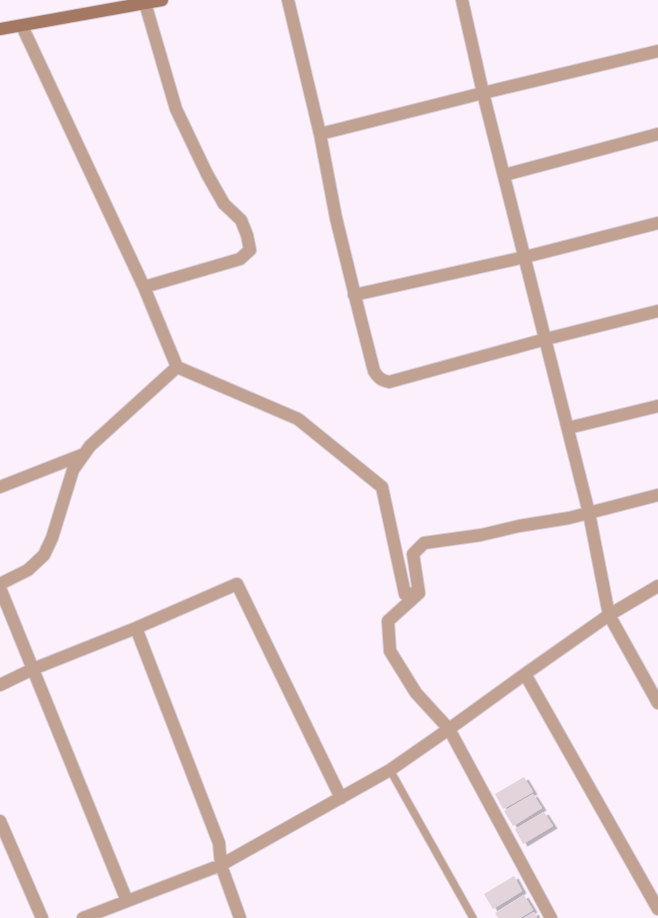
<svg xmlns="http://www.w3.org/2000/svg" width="658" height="918" font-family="'Varela Round',sans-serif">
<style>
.building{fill:#e3d4dc;filter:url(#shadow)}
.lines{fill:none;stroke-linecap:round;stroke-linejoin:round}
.lane-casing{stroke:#d7cdd8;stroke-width:9}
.street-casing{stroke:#d7cdd8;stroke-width:14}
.secondary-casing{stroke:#d7cdd8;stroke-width:14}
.lane{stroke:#c0a192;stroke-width:7}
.street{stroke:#c0a192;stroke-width:12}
.secondary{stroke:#a57863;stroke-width:12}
</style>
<defs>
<filter id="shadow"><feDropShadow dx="4.5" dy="2.5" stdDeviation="0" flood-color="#0004"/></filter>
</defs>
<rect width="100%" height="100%" fill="#fbf0fc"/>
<path class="building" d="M524,777l9,15 -30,17 -8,-15z
M533,794l9,14 -29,18 -9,-15z
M544,812l9,14 -30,18 -8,-15z
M514,876l8,15 -29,18 -9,-15z
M524,895l9,15 -13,8h-22l-3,-5z
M534,912l3,6h-13z"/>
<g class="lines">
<defs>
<path id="lane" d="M390,770l83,148"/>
<path id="street" d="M288,0l32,134 16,84 23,94 15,59c4,7 7,9 15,11l157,-43 112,-28
M462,0l21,93 106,420 20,102 49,88
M22,26l122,261 33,80 121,52 84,68 23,107 14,-1
M320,134l163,-41 175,-42
M504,175l154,-41
M144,287l96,-28 10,-9 -3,-15 -6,-15 -17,-16 -17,-30 -31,-65 -31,-106
M354,295l171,-38 133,-34
M568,428l90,-22
M0,487l84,-33
M0,584l28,-14 16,-15 8,-17 21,-68 17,-24 87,-79
M0,588l127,313
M136,628l83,215 2,22 19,53
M525,674l133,235
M0,685l33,-16 103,-41 101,-44 104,214
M0,821l42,97
M83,918l138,-53 169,-95 59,-41 76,-55 84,-59 49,-29
M551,918l-102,-189 -33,-36 -26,-42 -2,-30 31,-28 -6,-39 11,-11 57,-8 38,-9 50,-8 89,-23"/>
<path id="secondary" d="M0,29l162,-29"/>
</defs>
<use href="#lane" class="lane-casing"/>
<use href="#street" class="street-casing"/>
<use href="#secondary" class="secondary-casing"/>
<use href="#lane" class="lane"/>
<use href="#street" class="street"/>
<use href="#secondary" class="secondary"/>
</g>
</svg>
